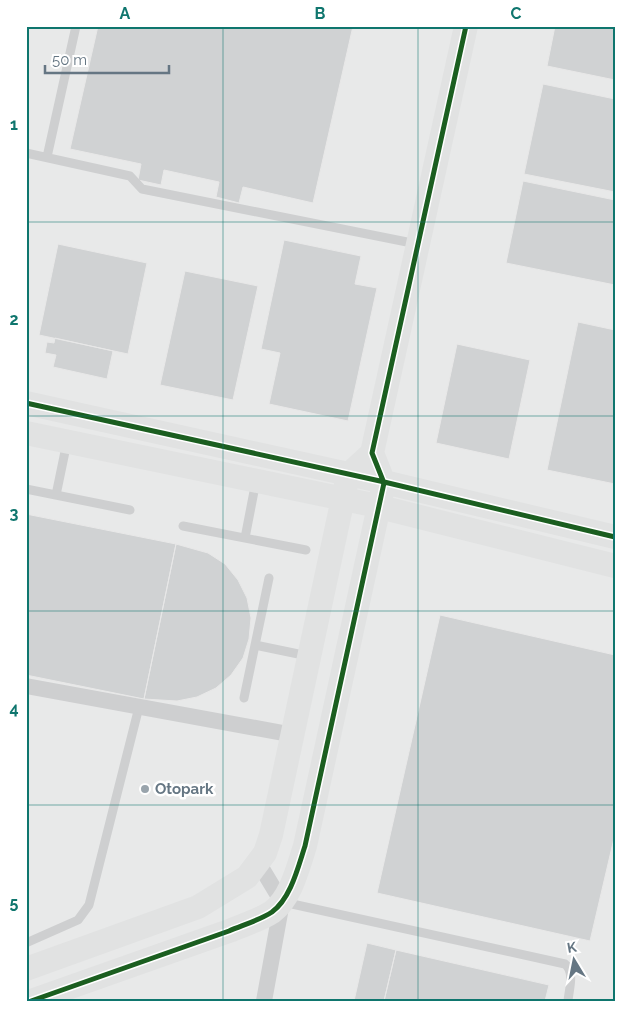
<svg xmlns="http://www.w3.org/2000/svg" width="641" height="1027" font-family="Raleway,sans-serif">
<style>
.built{fill:#e8e9e9}
.building{fill:#d0d2d3;stroke:#e8e8e8}
.lines{fill:none;stroke-linecap:round;stroke-linejoin:round}
.lane{stroke:#cecfd0;stroke-width:9}
.street{stroke:#cecfd0;stroke-width:16}
.secondary{stroke:#e1e2e2;stroke-width:24}
.cycleway-casing{stroke:#fff;stroke-width:8}
.cycleway{stroke:#1b5e20;stroke-width:5}
.grid{fill:none;stroke:#0f766e;stroke-width:1;stroke-opacity:0.55}
.poi-dot{fill:#99a4ac;stroke:#fff;stroke-width:2}
.labels{text-anchor:middle;stroke-width:5;stroke-linejoin:round;paint-order:stroke}
.poi-label{font-size:15px;font-weight:bold;fill:#657683;stroke:#fff;text-anchor:start}
.neatline{fill:none;stroke:#0f766e;stroke-width:2}
.grid-label{font-size:16px;text-anchor:middle;font-weight:bold;fill:#0f766e}
</style>
<rect width="100%" height="100%" fill="#f9f9f9"/>
<path class="built" d="M26,26h589v975h-589z"/>
<path class="building" d="M98,26h255l-40,177 -70,-16 -4,16 -23,-6 3,-15 -55,-12 -3,15 -23,-5 3,-16 -71,-15z
M555,26h60v54l-68,-14z
M543,84l72,15v93l-91,-18z
M523,181l92,19v85l-109,-22z
M284,240l77,16 -6,28 22,4 -29,133 -79,-17 11,-51 -19,-4z
M58,244l89,19 -19,91 -89,-19z
M185,271l73,15 -25,114 -73,-15z
M578,322l37,8v154l-68,-14z
M55,338l58,13 -6,28 -54,-12 3,-12 -11,-2 2,-11 7,1z
M457,344l73,16 -21,99 -73,-16z
M26,514l150,30 -32,155 -118,-24z
M176,544l32,9 17,11 13,16 9,18 4,20 -2,21 -6,19 -12,17 -15,13 -19,9 -20,4 -33,-2z
M440,615l175,40v179l-25,107 -213,-48z
M367,943l29,7 -12,51h-30z
M396,950l153,35 -4,16h-161z"/>
<g class="lines">
<path class="lane" d="M26,153l104,23 12,13 275,55
M47,157l29,-131
M26,489l104,21
M56,495l11,-53
M183,526l123,24
M245,538l11,-57
M255,645l53,11
M244,698l25,-120
M283,902l282,62c10,8 4,25 3,37
M26,943l52,-23 11,-15 50,-198"/>
<path class="street" d="M26,686l268,49
M258,862l24,40 -18,99"/>
<path class="secondary" d="M26,403l354,78 235,56
M26,433l342,71 247,62
M26,969l172,-62 49,-30 18,-24 6,-18 77,-360 24,-22
M31,1001l198,-70c14,-6 31,-11 43,-19 19,-14 26,-45 33,-66l79,-363 -12,-30 94,-427"/>
<defs>
<path id="cycleway" d="M26,403l354,78 235,56
M31,1001l198,-70c14,-6 31,-11 43,-19 19,-14 26,-45 33,-66l79,-363 -12,-30 94,-427"/>
</defs>
<use href="#cycleway" class="cycleway-casing"/>
<use href="#cycleway" class="cycleway"/>
</g>
<path class="grid" d="M223,26v975M418,26v975M26,222h589M26,416h589M26,611h589M26,805h589"/>
<circle class="poi-dot" cx="145" cy="789" r="5"/>
<g class="labels">
<g class="poi-label">
<text x="155" y="794">Otopark</text>
</g>
</g>
<rect width="641" height="1027" fill="none" stroke="#ffffff" stroke-width="55"/>
<g transform="translate(574 960) rotate(350)" stroke="#ffffff" stroke-width="4" paint-order="stroke">
<path d="M0-4L9 19L0 12L-9 19Z" fill="#657683"/>
<text y="-8" font-size="14" font-weight="bold" text-anchor="middle" fill="#657683">K</text>
</g>
<path d="M45 65v8h124v-8" fill="none" stroke="#657683" stroke-width="2.5"/>
<text x="52" y="65" font-size="15" fill="#657683" stroke="#ffffff" stroke-width="4" paint-order="stroke">50 m</text>
<rect x="28" y="28" width="586" height="972" class="neatline"/>
<g class="grid-label">
<text x="125" y="19">A</text>
<text x="320" y="19">B</text>
<text x="516" y="19">C</text>
<text x="14" y="130">1</text>
<text x="14" y="325">2</text>
<text x="14" y="519">3</text>
<text x="14" y="714">4</text>
<text x="14" y="908">5</text>
</g>
</svg>
